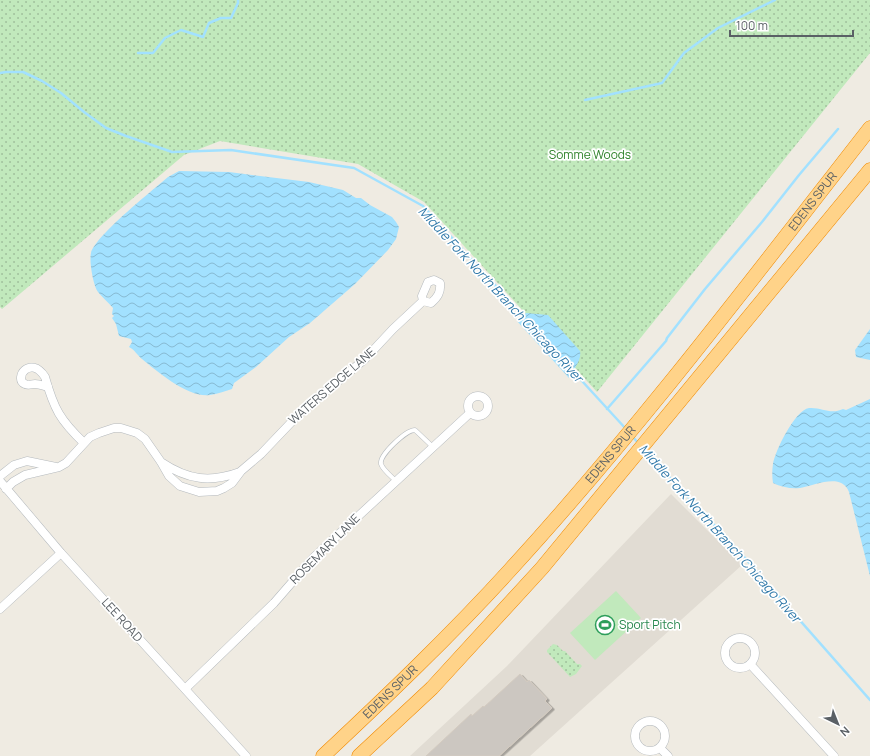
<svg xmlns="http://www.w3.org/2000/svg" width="870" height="756" font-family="Manrope,sans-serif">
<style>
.education{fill:#e1dcd3}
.green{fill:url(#green-dots)}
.pitch{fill:#c1e9bc}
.water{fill:url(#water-waves)}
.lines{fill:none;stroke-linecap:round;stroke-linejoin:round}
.stream{stroke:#a2e1ff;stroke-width:2.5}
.building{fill:#ccc7c1;stroke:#d4cbc0;filter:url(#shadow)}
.lane-casing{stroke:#b5babe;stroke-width:5}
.street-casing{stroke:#b5babe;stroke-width:9}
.highway-casing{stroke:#f18a00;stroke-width:15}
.lane{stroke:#fff;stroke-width:4}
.street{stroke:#fff;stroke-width:8}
.highway{stroke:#ffd389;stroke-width:14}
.labels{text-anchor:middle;stroke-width:3.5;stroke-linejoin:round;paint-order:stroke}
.park-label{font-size:12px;fill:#30832b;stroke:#fff}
.street-label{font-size:12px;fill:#5a6065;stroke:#fff}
.leisure-label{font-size:12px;fill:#27864d;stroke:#fff;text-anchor:start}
.water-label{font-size:13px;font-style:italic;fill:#3079a9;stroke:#fff}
</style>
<defs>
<pattern id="green-dots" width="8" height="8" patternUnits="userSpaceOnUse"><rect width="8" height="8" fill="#c1e9bc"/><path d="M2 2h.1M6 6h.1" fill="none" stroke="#a0c09c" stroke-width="1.8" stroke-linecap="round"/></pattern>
<pattern id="water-waves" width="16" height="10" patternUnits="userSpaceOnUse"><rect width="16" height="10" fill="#a2e1ff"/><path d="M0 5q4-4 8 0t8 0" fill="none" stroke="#87bad2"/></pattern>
<filter id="shadow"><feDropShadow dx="2.5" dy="1.5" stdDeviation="0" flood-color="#0004"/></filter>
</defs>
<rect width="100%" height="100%" fill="#efebe2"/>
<path class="education" d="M671,494l71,71 -212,191h-120l97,-90z"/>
<path class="green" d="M0,0h870v53l-273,339 -173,-190 -66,-38 -138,-23 -36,14 -182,154 -2,-2z
M553,644l4,1 6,6h2l12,13h3l2,2 -6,8 -6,3 -23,-25v-2z"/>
<path class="pitch" d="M616,591l25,27 -46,42 -25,-27z"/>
<path class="water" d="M179,171l50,1 80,10 34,8 13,8h5l9,7 22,12 4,5 3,5 -3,12 -8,11 -33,34 -45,39 -21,14 -33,30 -22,16 -2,6c-7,2 -15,5 -22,6 -22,3 -52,-23 -68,-36 -5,-4 -7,-9 -13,-12l3,-5 -1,-3 -12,-3 -3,-12 -4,-6 2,-2 -2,-2 1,-6c-5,-6 -11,-11 -15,-16 -5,-7 -9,-31 -7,-39 4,-17 62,-63 77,-76z
M526,313l22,2 32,36c2,9 -7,19 -11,27l-52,-57z
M870,329v31l-14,-3 -1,-7z
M870,399v177l-21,-84c-8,-20 -34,-6 -49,-4 -9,1 -19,-1 -27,-5 -1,-6 -1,-13 0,-19 2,-13 22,-54 36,-56 13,-1 21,7 34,1l3,1z"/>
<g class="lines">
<path class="stream" d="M138,53h15l12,-15 16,-8 22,7 6,-14 12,-5h10l7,-15v-3
M0,73l6,-1h17l19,9 19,12 23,19 22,16 20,8 46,16 59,-2 123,18 69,38 102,112
M585,100l77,-17 22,-30 34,-25 57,-28
M571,369l55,60
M607,409l59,-68 1,-3 38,-49 57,-67 37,-47 39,-46
M632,436l7,8
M645,451l100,107 125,142"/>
</g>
<path class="building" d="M520,674l7,8 2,-2 18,19 -2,2 7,7 -53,48h-73l45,-42 1,2 11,-10 1,1z"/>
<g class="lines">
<defs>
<path id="lane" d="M396,481c-5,-5 -13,-11 -15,-17 -2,-9 25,-34 34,-34l18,17"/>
<path id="street" d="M48,387c-4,-1 -9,-3 -13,-3 -3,0 -7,2 -10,0 -12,-5 5,-30 20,-7 9,32 15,43 39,66
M468 406a10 10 0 1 1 20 0a10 10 0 1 1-20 0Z
M161,462c27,18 49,21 79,10
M0,476l14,-11 13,-4 29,6
M0,481l61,72 185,203
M6,489l7,-7 12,-7 34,-8 7,-4 24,-26 9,-4 15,-5h7l16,5 8,6 16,23 8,14 11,10 19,6 18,-1 7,-3 8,-5 9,-12 20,-17 41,-43 63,-52 28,-30 30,-28 8,2c7,-6 10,-11 9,-20l-6,-3 -6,2 -6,14 1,5
M0,609l61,-56
M725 653a15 15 0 1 1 30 0a15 15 0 1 1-30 0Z
M750,664l84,92
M185,689l89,-86 40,-46 156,-144
M635 736a15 15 0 1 1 30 0a15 15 0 1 1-30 0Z
M660,748l8,8"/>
<g id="highway">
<path id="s1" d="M323,756c64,-60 128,-121 187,-186 128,-140 243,-292 360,-442"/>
<path d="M359,756l73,-68 110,-120 328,-398"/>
</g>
</defs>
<use href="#lane" class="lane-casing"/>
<use href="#street" class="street-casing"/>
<use href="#highway" class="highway-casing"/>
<use href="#lane" class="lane"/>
<use href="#street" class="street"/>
<use href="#highway" class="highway"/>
</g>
<defs>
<symbol id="stadium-ring" viewBox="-11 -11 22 22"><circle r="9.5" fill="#fff" stroke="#2e9e5b" stroke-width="1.5"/><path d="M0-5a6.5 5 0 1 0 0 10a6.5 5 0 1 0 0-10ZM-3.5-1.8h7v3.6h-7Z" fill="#2e9e5b"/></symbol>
</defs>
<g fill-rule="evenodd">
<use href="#stadium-ring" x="594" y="614" width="22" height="22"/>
</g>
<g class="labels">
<g class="park-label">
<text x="590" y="159">Somme Woods</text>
</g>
<g class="street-label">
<text dy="4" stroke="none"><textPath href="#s1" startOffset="741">EDENS SPUR</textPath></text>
<text transform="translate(332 386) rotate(-41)" y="4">WATERS EDGE LANE</text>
<text dy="4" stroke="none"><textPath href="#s1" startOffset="417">EDENS SPUR</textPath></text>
<text transform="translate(325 549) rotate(-45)" y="4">ROSEMARY LANE</text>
<text transform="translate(122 620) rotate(48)" y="4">LEE ROAD</text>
<text dy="4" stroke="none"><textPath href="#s1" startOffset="93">EDENS SPUR</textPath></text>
</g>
<g class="leisure-label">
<text x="619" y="629">Sport Pitch</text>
</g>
<g class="water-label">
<text transform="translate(501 294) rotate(47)" y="5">Middle Fork North Branch Chicago River</text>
<text transform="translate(720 533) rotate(48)" y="5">Middle Fork North Branch Chicago River</text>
</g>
</g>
<g transform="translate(838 724) rotate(137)" stroke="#ffffff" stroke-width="3" paint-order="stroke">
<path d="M0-3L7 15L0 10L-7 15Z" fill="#5a6065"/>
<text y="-6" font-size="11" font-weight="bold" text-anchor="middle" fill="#5a6065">N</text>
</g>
<path d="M730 30v6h123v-6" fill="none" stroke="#5a6065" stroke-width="2"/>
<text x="736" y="30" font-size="12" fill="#5a6065" stroke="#ffffff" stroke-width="3" paint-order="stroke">100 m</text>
</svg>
